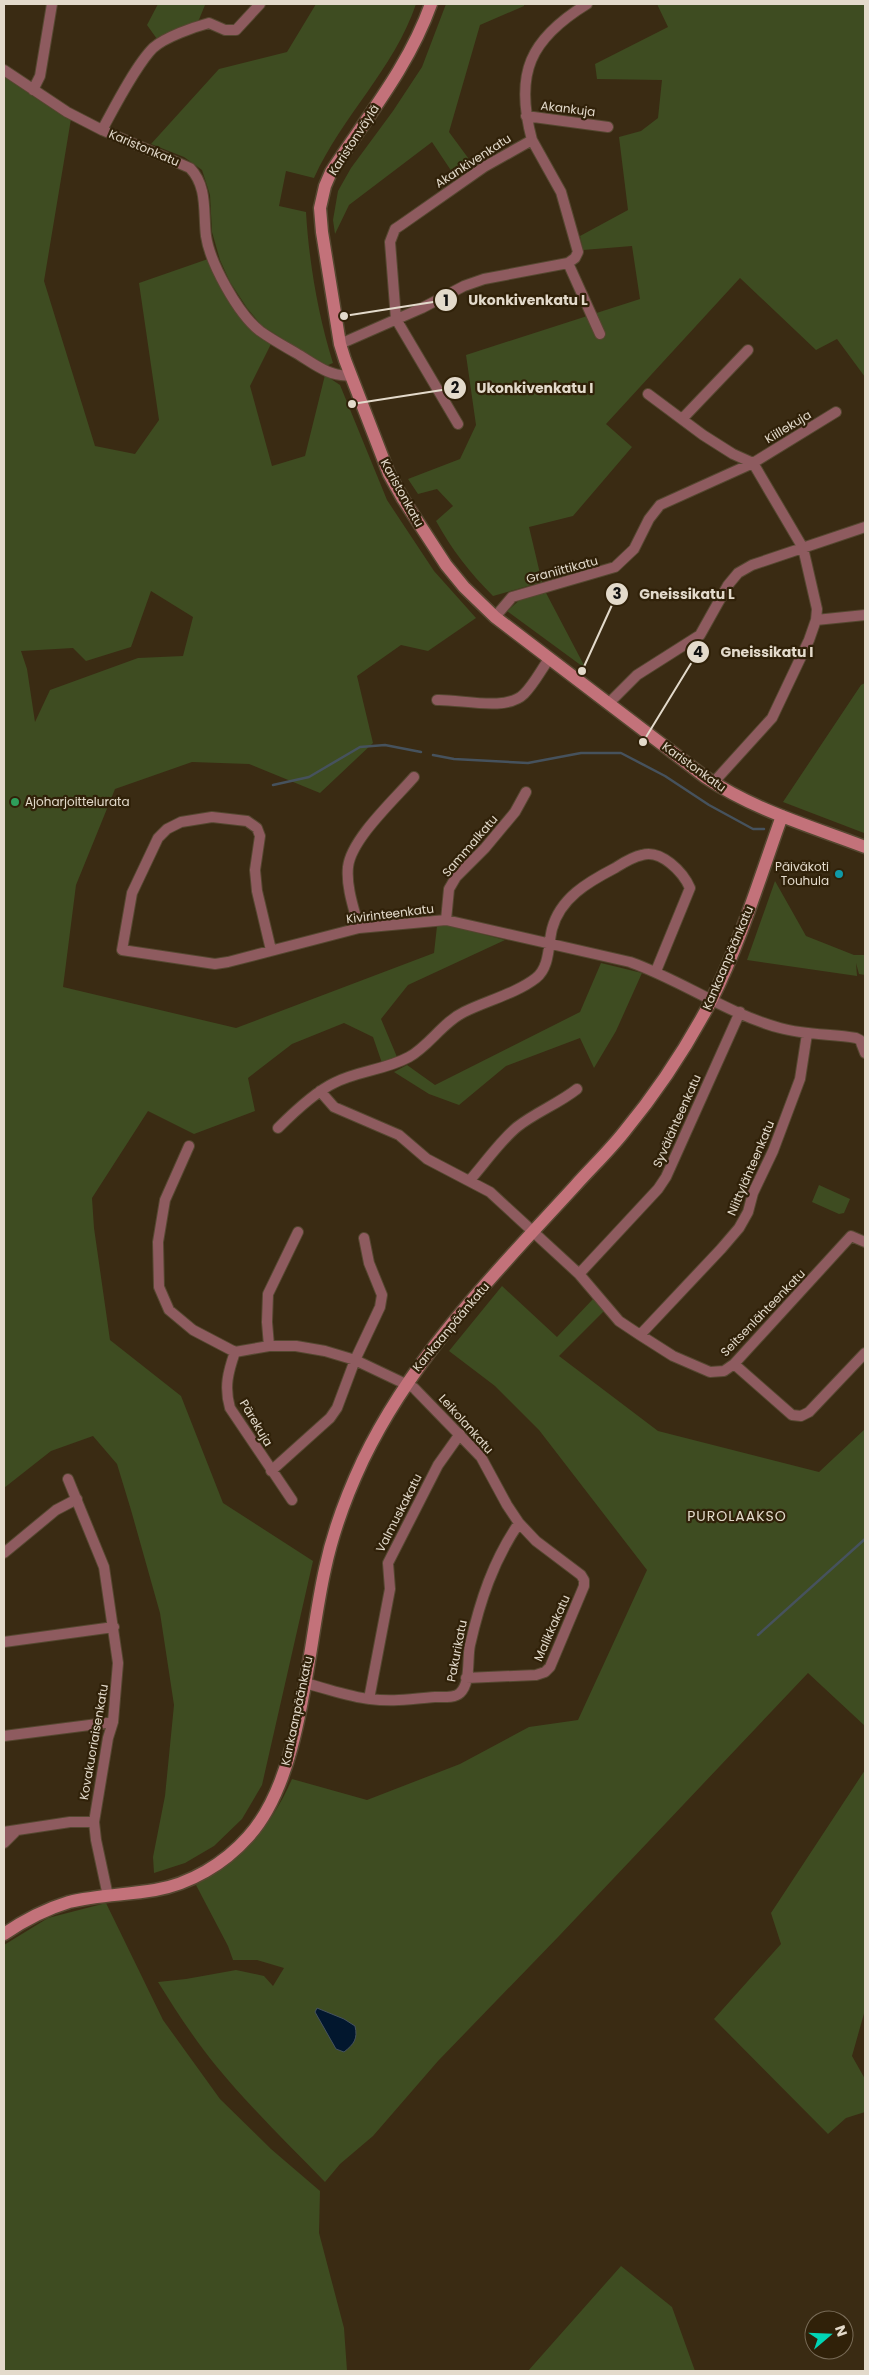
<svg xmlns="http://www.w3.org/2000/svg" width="869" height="2375" font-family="Poppins,sans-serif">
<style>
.green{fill:#3e4c21;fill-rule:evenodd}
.water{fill:#02172e;stroke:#46525d}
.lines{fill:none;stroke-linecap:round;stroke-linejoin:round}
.stream{stroke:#46525d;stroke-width:2.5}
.street-casing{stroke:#554730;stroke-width:12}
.secondary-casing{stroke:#554730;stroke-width:15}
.street{stroke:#8e5b5f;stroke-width:10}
.secondary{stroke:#c3727a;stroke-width:12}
.leisure-dot{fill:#2e9e5b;stroke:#302109;stroke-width:2}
.culture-dot{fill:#0f9aa8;stroke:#302109;stroke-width:2}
.labels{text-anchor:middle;stroke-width:4.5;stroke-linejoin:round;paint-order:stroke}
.street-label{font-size:12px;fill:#e3dacb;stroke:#302109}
.poi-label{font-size:12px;fill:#e3dacb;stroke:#302109;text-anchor:start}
.neighbourhood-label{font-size:14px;letter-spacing:1px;fill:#e3dacb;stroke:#302109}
.leader{fill:none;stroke:#e3dacb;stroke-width:2}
.callout-dot{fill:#e3dacb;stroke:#302109;stroke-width:2}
.mark-label{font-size:15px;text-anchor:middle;font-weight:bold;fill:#111}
.callout-label{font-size:14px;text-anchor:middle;font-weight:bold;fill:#e3dacb;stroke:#302109;stroke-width:4.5;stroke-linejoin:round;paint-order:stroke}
</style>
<rect width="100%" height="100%" fill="#3a2b13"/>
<path class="green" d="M158,4h46l1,1 -7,17 -41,17 -10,-14z
M316,4h100c-22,65 -74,112 -102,174l-28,-7 -7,35 27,6c3,50 12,103 27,151l-7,3 -64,-40 -15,-18 -17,-26 -10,-22 -8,-28 -2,-37 -8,-25 -18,-13 -33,-13 68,-75 68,-17z
M446,4h78v2l-44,19 -31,107 25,34 -18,12 -24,-36 -83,63 -14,29 -2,-14 5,-29 13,-23 42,-57 29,-44z
M657,4h208v373l-28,-38 -21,11 -76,-72 -134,146 26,23 -59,69 -44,11 13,55 -49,14c-23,-23 -41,-46 -57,-75l17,-15 -16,-17 -19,5 -10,-15 52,-20 16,-34 -10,-70 174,-56 -8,-53 -49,4 -3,-14 48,-26 -9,-73 22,-6 17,-13 4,-38 -65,-1 -2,-15 73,-37z
M4,76l67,43 -27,162 51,165 40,8 24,-34 -20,-137 69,-24c18,31 31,65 63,85l-21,42 22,80 33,-10 20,-81 15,10 47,115 47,71 42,47 -48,33 -27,-6 -44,31 16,67 -53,50 -71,-29 -57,-2 -77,27 -39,96 -13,102 173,41 198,-75 3,-27 10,-1 58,15 -97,45 -27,34 16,38 -15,6 -9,-26 -29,-14 -52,21 -44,34 7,33 -61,23 -46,-23 -56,87 2,30 16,112 71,56 42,107 90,58 -51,224 -20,34 -28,27 -29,17 -31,10 -1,-16 12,-61 9,-91 -14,-92 -29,-103 -14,-46 -24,-28 -42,15 -47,37zM151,591l42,26 -10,39 -45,2 -88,32 -15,32 -8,-53 -6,-18 52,-3 13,13 45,-14z
M545,591l41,78 -79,-58 16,-14z
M865,683v148l-1,2 -81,-31 78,-117z
M775,881l31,55 48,19h11v20l-6,-1 -3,-11 1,13 -110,-16z
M601,963l41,10 -26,58 -22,37 -14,-30 -74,28 -47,39 -30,-11 -35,-22 13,-7 28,20 145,-73z
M819,1185l31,14 -6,14 -5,1 -27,-12z
M502,1286l55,51 36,-38 11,12 -45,45 99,75 161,41 46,-43v297l-57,-53 -249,263 -121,125 -65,75 -33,28 -15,18c-37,-38 -74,-74 -108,-115 -22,-27 -41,-56 -59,-85l28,-3 50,-9 28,6 9,10 11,-18 -27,-8h-24l-5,-14 -32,-61c48,-31 73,-54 96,-106l75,21 93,-36 69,-37 49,-7 69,-150 -108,-140 -44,-44 -46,-35z
M865,1770v240l-13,46 13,23v33l-19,6 -18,16 -114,-115 67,-75 -10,-31z
M106,1903l57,117 57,79 51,50 49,42 -1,42 25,95 3,43h-343v-426l44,-27z
M621,2266l51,41 23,64h-167z"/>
<path class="water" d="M317,2008l27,11 11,7c3,13 -1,18 -11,26l-8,-3 -21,-37z"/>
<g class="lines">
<path class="stream" d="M433,755l21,4 74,4 53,-10h40l44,23 44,29 44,24h11
M273,785l36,-8 51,-30 25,-2 36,7
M758,1635l107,-96"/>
<defs>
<path id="street" d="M4,70l63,42 35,18 88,38c18,19 13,44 16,68 4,27 32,78 54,95 11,8 24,15 36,22 17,10 34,25 55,22
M33,90l7,-14 12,-72
M526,116l82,11
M102,130c12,-22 34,-65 51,-82 12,-11 41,-21 56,-25l16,7h11l24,-26
M568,263l32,71
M340,344l82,-36 42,-22 20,-7 84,-16 7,-5 3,-6 -17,-60 -29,-52
M648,394l55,41 30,19 20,9 50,85 14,61 -1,11 -7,20 -37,78 -59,65
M683,418l65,-68
M458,424l-62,-105 -6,-77 5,-13 6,-4 83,-58 48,-27c-18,-67 -2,-101 55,-136
M495,617l17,-20 103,-30 19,-18 15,-30 11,-14 93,-42 83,-51
M816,620l49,-5
M437,700c24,-1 69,12 87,-6 10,-10 17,-24 25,-35
M609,703l28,-28 63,-40 28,-50 10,-12 14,-8 113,-38
M446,920l3,-31 7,-12 29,-29 30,-36 11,-20
M359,928c-5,-19 -13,-41 -11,-61 3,-28 47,-68 66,-90
M271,950l-14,-59 -2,-21 5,-34 -3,-8 -10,-7 -35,-4 -31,5 -14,7 -9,9 -26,55 -10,57 93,14 13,-2 131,-34 87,-8 184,42c51,18 98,52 150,66 25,7 51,6 76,10l4,2 5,13
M320,1091l14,16 65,28 28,24 63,33 89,82 40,47 21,14 33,21 37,16 14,-1 10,-7 117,-128 14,6
M278,1128c15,-15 37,-36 56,-45 23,-12 51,-13 75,-26 20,-11 34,-35 55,-45 22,-11 53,-19 72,-34 14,-11 12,-33 16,-49 8,-31 36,-47 63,-61 8,-5 17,-11 27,-13 19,-6 41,17 48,33l-34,83
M189,1146l-24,54 -7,42 1,45 10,23 24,20 42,22 34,-6h27l29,5 30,9 59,28 67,69 26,48 12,18 17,18 45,34 3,5v6l-34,81 -5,5 -9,3 -70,3
M470,1180c15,-17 30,-39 47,-53 19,-15 41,-23 60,-38
M579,1274l79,-85 8,-12 74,-165
M640,1335l81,-86 18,-21 9,-16 5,-19 20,-42 27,-72 7,-45
M269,1346l-2,-24 1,-28 30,-62
M235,1352c-7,20 -11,35 -5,56l62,92
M734,1364l58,51 9,1 8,-4 56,-59
M271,1471l59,-53 7,-10 18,-48 25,-53 2,-12 -13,-32 -5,-25
M68,1479l36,88 14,96 -5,59 -5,16 -14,84 2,18 12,56
M4,1553l52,-43 21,-11
M4,1642l110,-15
M304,1683c22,5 44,14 66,16 22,3 44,0 65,-2 8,0 20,1 25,-4 11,-10 7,-35 10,-48 10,-44 23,-84 49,-122
M369,1699l21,-110 -2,-26 50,-98 22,-31
M4,1736l109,-14
M4,1832l66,-10h24
M4,1843l12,-12"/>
<path id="secondary" d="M431,4c-22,62 -64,113 -100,168l-6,14 -5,22 2,24 18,112 5,16 44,114 14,25 43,66 18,22 31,30 210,160c49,33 105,49 160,70
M4,1934c19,-13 42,-25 65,-32 28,-7 57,-7 86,-12 35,-6 69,-26 93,-53 55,-60 59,-189 77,-268 8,-38 22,-75 38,-109 51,-106 134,-189 212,-274 16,-18 34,-35 49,-54 33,-40 64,-87 88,-133 29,-58 48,-122 70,-183"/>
</defs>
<use href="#street" class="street-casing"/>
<use href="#secondary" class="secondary-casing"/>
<use href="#street" class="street"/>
<use href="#secondary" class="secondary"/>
</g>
<circle class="leisure-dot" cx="15" cy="802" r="5"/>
<circle class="culture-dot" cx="839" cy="874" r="5"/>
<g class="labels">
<g class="street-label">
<text transform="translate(568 109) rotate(7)" y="4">Akankuja</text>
<text transform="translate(354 140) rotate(-57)" y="4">Karistonväylä</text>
<text transform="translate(144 148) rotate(23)" y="4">Karistonkatu</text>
<text transform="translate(473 161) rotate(-33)" y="4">Akankivenkatu</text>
<text transform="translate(788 427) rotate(-31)" y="4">Kiillekuja</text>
<text transform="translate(402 493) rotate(61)" y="4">Karistonkatu</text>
<text transform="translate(562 570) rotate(-15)" y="4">Graniittikatu</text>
<text transform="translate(694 767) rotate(36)" y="4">Karistonkatu</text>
<text transform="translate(470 846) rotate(-49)" y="4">Sammalkatu</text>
<text transform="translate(390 914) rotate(-7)" y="4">Kivirinteenkatu</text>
<text transform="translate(728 958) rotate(-67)" y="4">Kankaanpäänkatu</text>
<text transform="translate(677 1121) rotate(-66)" y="4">Syvälähteenkatu</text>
<text transform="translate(751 1168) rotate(-67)" y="4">Niittylähteenkatu</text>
<text transform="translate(763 1313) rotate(-46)" y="4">Seitsenlähteenkatu</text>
<text transform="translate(451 1327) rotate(-50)" y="4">Kankaanpäänkatu</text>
<text transform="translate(256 1423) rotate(59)" y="4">Pärekuja</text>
<text transform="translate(466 1424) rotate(48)" y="4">Leikolankatu</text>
<text transform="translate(399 1513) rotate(-63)" y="4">Valmuskakatu</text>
<text transform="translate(552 1628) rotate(-66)" y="4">Malikkakatu</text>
<text transform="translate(457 1651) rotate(-79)" y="4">Pakurikatu</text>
<text transform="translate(297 1711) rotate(-78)" y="4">Kankaanpäänkatu</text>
<text transform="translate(94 1742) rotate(-80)" y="4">Kovakuoriaisenkatu</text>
</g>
<g class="poi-label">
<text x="25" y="806">Ajoharjoittelurata</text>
<text x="829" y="871" text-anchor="end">Päiväkoti<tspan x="829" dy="14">Touhula</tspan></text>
</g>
<g class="neighbourhood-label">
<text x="737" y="1521">PUROLAAKSO</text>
</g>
</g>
<path class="leader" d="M344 316L446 300M352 404L455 388M582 671L617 594M643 742L698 652"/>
<g class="callout-dot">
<circle cx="344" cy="316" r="5"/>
<circle cx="352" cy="404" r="5"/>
<circle cx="582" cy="671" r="5"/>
<circle cx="643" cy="742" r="5"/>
<circle cx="446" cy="300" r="12"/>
<circle cx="455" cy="388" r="12"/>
<circle cx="617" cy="594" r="12"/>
<circle cx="698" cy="652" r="12"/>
</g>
<g class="mark-label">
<text x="446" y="306">1</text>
<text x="455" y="393">2</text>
<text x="617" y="599">3</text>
<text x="698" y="657">4</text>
</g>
<g class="callout-label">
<text x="528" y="305">Ukonkivenkatu L</text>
<text x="535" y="393">Ukonkivenkatu I</text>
<text x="687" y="599">Gneissikatu L</text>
<text x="767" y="657">Gneissikatu I</text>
</g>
<rect width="869" height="2375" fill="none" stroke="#e3dacb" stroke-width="10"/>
<g transform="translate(829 2335) rotate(71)"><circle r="24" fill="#302109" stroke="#786b57"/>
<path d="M0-4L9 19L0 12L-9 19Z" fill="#02d5b6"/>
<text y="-8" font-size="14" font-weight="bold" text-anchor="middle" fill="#e3dacb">N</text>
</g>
</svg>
